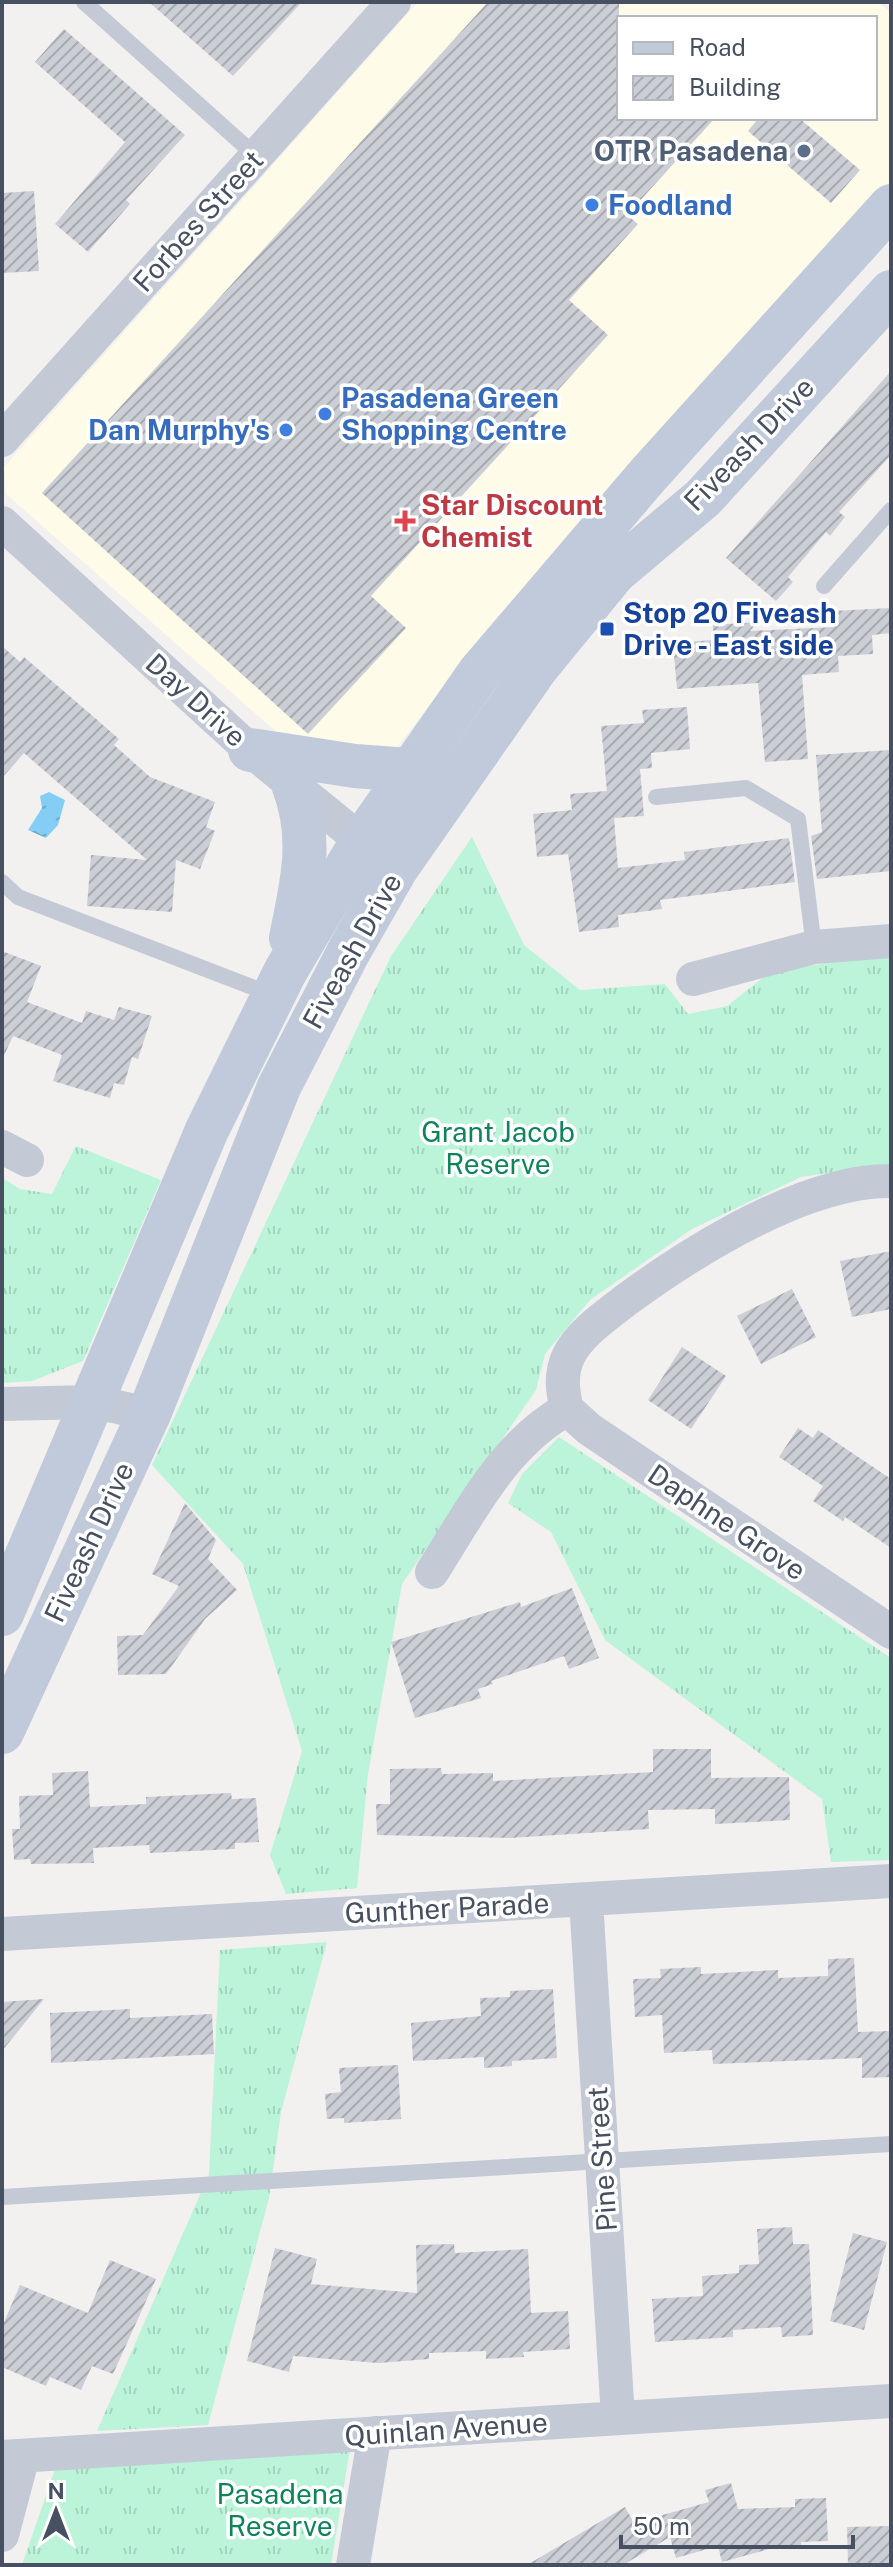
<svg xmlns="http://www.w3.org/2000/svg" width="893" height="2567" font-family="'Public Sans',sans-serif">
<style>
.commercial{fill:#fefbe9;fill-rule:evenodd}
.grass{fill:url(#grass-tufts)}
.water{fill:url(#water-ripples)}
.building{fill:url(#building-hatch)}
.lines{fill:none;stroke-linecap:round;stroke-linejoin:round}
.service{stroke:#c3cad6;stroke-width:16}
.minor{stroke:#c3cad6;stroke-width:34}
.secondary{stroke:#c1cadb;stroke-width:44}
.service-dot{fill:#5c6f8a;stroke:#fff;stroke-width:3}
.shop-dot{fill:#3f7fe0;stroke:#fff;stroke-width:3}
.health-dot{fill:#e0444e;stroke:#fff;stroke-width:3}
.transit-dot{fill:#1a4fb4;stroke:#fff;stroke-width:3}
.labels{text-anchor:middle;stroke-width:7;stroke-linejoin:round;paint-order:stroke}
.service-label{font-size:28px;font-weight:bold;fill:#4e5e75;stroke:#fff;text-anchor:end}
.shop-label{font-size:28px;font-weight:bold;fill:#366cbe;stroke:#fff;text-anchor:start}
.street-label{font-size:28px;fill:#465060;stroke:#fff}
.health-label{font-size:28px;font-weight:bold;fill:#be3a42;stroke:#fff;text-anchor:start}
.transit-label{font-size:28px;font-weight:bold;fill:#164399;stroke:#fff;text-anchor:start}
.park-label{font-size:28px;fill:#0e8459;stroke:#fff}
</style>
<defs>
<pattern id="grass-tufts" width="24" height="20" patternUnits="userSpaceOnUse" patternTransform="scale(2)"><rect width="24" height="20" fill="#bbf4d9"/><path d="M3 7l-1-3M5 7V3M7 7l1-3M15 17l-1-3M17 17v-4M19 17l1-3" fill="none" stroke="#a2d3bd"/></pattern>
<pattern id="water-ripples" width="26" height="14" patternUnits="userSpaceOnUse" patternTransform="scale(2)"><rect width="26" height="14" fill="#84cef5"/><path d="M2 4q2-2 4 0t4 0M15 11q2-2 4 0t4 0" fill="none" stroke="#6eaaca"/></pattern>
<pattern id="building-hatch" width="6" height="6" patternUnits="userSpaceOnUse" patternTransform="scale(2)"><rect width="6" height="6" fill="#ccced6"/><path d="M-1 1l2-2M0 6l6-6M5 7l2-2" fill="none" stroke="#a7aab1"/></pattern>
</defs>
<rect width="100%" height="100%" fill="#f3f0f0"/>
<path class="commercial" d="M418,2h460l13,11v168l-411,458 -94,123 -97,-19 -283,-249 -2,-27zM619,18h256v100h-256z"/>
<path class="grass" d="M472,837l52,108 56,45 85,-6 23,30 39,-8 42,-33 86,-15 36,-1v207l-90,13 -109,52 -102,71 -45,54 -9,36 -134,194 -34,190 -11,114 -71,6 -16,-39 32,-104 -59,-187 -91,-99 239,-509z
M76,1146l85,34 -78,181 -51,20 -30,2v-205l18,11 32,5z
M559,1437l332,221v202l-60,2 -9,-63 -217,-159 -54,-108 -43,-29 14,-29z
M327,1942l-46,170 -12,86 -61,227 -111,6 112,-257 11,-224z
M350,2449l-19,116h-309l33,-96z"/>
<path class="water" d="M49,792l16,8 -7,25 -12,13 -18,-8 14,-22 -2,-12z"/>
<path class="building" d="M149,2h153l-69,74z
M488,2h131v116h96l-88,97 11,9 -69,76 39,35 -237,261 35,32 -98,106 -266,-241z
M64,29l121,106 -59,65 4,4 -42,48 -33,-28 70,-82 -90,-80z
M759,118h40l61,52 -29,33 -83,-72z
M34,191l5,80 -37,2v-80z
M891,371v84l-52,57 6,5 -15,19 -4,-4 -38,45 5,5 -17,19 -50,-43z
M891,608v25l-19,2 1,19 -35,2 1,16 -37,3 6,84 -43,3 -7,-79 -81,6 -4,-46 40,-3v-15l45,-3 -8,9 84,-4 -1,-16z
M2,646l18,16 4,-5 71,61 24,21 -5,6 36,32 65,25 -9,25 9,4 -15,38 -24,-9 -4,52 -85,-6 4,-51 56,5 -123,-107 -22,25z
M687,707l3,42 -39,4 1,15 -12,1 4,47 -30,2 4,50 67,-8 -1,-8 105,-14 6,44 -135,18 2,9 -44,6 1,12 -40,5 -11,-78 -31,3 -4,-43 39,-4 -2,-16 37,-3 -6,-65 43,-3 -2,-13z
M891,750v121l-74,8 -6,-43 11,-4 -6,-77z
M2,951l39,15 -14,36 55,21 4,-12 28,9 5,-13 33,9 -14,43 -6,-2 -8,28 -10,-2 -4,15 -57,-17 9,-26 -49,-19 -11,24z
M891,1251v58l-39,8 -12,-56z
M792,1289l24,48 -55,27 -24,-48z
M682,1347l44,29 -35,53 -43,-29z
M798,1428l15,10 5,-8 73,49v69l-46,-31 -2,4 -30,-20 10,-15 -44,-29z
M185,1503l31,37 -8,19 29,31 -32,29 -39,55 -48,1 -1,-39 26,-1 36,-49 -27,-12z
M572,1588l27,70 -30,11 -5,-13 -73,25 2,3 -15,5 3,9 -66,20 -24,-76 129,-40 1,5z
M653,1749h58v29l78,-1 1,43 -75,4v-15l-67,1 1,19 -139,9 -133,-3 -1,-31h14v-35l51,-1 1,6 51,-1v8l160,-9z
M88,1771l2,36 56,-3v-7l85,-4 1,6 24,-1 3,44 -24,1v6l-85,4 -1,-8 -56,3 1,15 -63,1 -1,-5 -16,1 -2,-31h8l-1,-33 34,-1 -1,-22z
M854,1958l4,74 33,-1v46l-29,1v-20l-149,6 -1,-14 -48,3 -2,-38 -27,2 -2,-38 28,-1 -1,-9 41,-2v7l77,-4v8l50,-2v-17z
M553,1989l4,69 -45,3v5l-28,2v-11l-71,4 -2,-38 70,-7 -1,-18 30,-1v-6z
M44,1999l-42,52v-49z
M130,2009v9l82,-4 2,40 -163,9 -1,-50z
M398,2065l3,54 -57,4v-5l-17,1 -2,-25 16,-2 -2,-24z
M792,2227l1,17h16l4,91 -31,2 -1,-10 -48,3v7l-78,5 -3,-43 51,-3 -1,-20 37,-3v-8l20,-1 -2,-35z
M853,2233l34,9 -23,88 -34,-9z
M454,2244l1,9 73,-4 3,64 37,-2 2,38 -47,3 1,5 -38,2v-8l-57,2v6l-51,4 -85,-7 -4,16 -42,-11 28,-113 42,11 -6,25 106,9 -1,-48z
M110,2260l46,19 -43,95 -21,-8 -11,24 -31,-13 -4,9 -44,-19v-40l18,-42 68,28z
M731,2483l7,26 57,-2v-8l31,-1 2,43 -27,1v6l-32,1 -47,13 -4,-16 -42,12 -6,-21 -47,28h-96l98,-58 9,16 75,-21 -4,-12z
M891,2526v39h-43l-1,-38z"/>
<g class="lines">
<path class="service" d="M84,2l172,154
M824,586l67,-76
M656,797l90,-9 52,31 16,128
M2,882l16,15 255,98
M2,2197l889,-53"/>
<path class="minor" d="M2,440l392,-438
M2,523l248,227 130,106
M693,979l121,-32 77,-6
M2,1147l25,13
M2,1404l93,-2 54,12
M567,1409l22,20 302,203
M432,1572c39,-61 71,-127 135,-163 -5,-18 -7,-36 2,-54 11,-22 38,-40 57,-55 67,-49 179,-120 265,-119
M586,1900l32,518
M2,1934l889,-53
M2,2457l889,-56
M2,2535l21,-79
M353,2565l22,-132"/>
<path class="secondary" d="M250,750l105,16 55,4
M291,938c11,-55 23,-99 2,-154
M2,1614l205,-484 78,-158 77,-131 117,-168 169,-198 243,-269
M2,1732l147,-318 130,-327 70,-136 47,-82 141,-202 77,-94 89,-75 188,-206"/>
</g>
<circle class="service-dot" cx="804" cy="151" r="8"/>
<g class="shop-dot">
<circle cx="592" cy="205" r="8"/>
<circle cx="325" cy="414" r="8"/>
<circle cx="286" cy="430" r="8"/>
</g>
<path class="health-dot" d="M401 509h8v8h8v8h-8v8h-8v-8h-8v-8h8z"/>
<rect class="transit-dot" x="599" y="621" width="16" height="16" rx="4"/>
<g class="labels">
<g class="service-label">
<text x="788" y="161">OTR Pasadena</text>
</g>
<g class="shop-label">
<text x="608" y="215">Foodland</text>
<text x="341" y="408">Pasadena Green<tspan x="341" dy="32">Shopping Centre</tspan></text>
<text x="270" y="440" text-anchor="end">Dan Murphy's</text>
</g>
<g class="street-label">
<text transform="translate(198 221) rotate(-48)" y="10">Forbes Street</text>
<text transform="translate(749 444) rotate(-46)" y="10">Fiveash Drive</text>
<text transform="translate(196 700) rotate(42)" y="10">Day Drive</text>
<text transform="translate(352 951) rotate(-61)" y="10">Fiveash Drive</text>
<text transform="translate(727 1522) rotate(34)" y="10">Daphne Grove</text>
<text transform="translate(89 1542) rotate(-65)" y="10">Fiveash Drive</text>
<text transform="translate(447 1908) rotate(-3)" y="10">Gunther Parade</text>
<text transform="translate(602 2159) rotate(-94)" y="10">Pine Street</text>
<text transform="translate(446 2429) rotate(-4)" y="10">Quinlan Avenue</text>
</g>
<g class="health-label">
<text x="421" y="515">Star Discount<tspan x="421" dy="32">Chemist</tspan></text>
</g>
<g class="transit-label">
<text x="623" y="623">Stop 20 Fiveash<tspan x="623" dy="32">Drive - East side</tspan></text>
</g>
<g class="park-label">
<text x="498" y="1142">Grant Jacob<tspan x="498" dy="32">Reserve</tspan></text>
<text x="280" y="2504">Pasadena<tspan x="280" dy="32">Reserve</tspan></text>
</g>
</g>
<rect width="893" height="2567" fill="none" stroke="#465060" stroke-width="8"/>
<rect x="617" y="16" width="260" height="104" fill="#ffffff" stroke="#b5b9bf" stroke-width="2"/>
<rect x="633" y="42" width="40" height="12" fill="#c1cadb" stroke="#b5b9bf" stroke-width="2"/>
<text x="689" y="56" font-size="24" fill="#465060">Road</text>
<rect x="633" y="76" width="40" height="24" fill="url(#building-hatch)" stroke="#b5b9bf" stroke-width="2"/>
<text x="689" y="96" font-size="24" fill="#465060">Building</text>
<g transform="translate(56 2511)" stroke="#ffffff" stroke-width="6" paint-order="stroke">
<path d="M0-6L14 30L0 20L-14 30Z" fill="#465060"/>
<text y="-12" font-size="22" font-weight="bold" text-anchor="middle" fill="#465060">N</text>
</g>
<path d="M621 2535v12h232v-12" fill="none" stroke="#465060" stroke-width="4"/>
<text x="633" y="2535" font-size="24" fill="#465060" stroke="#ffffff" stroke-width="6" paint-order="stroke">50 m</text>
</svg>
